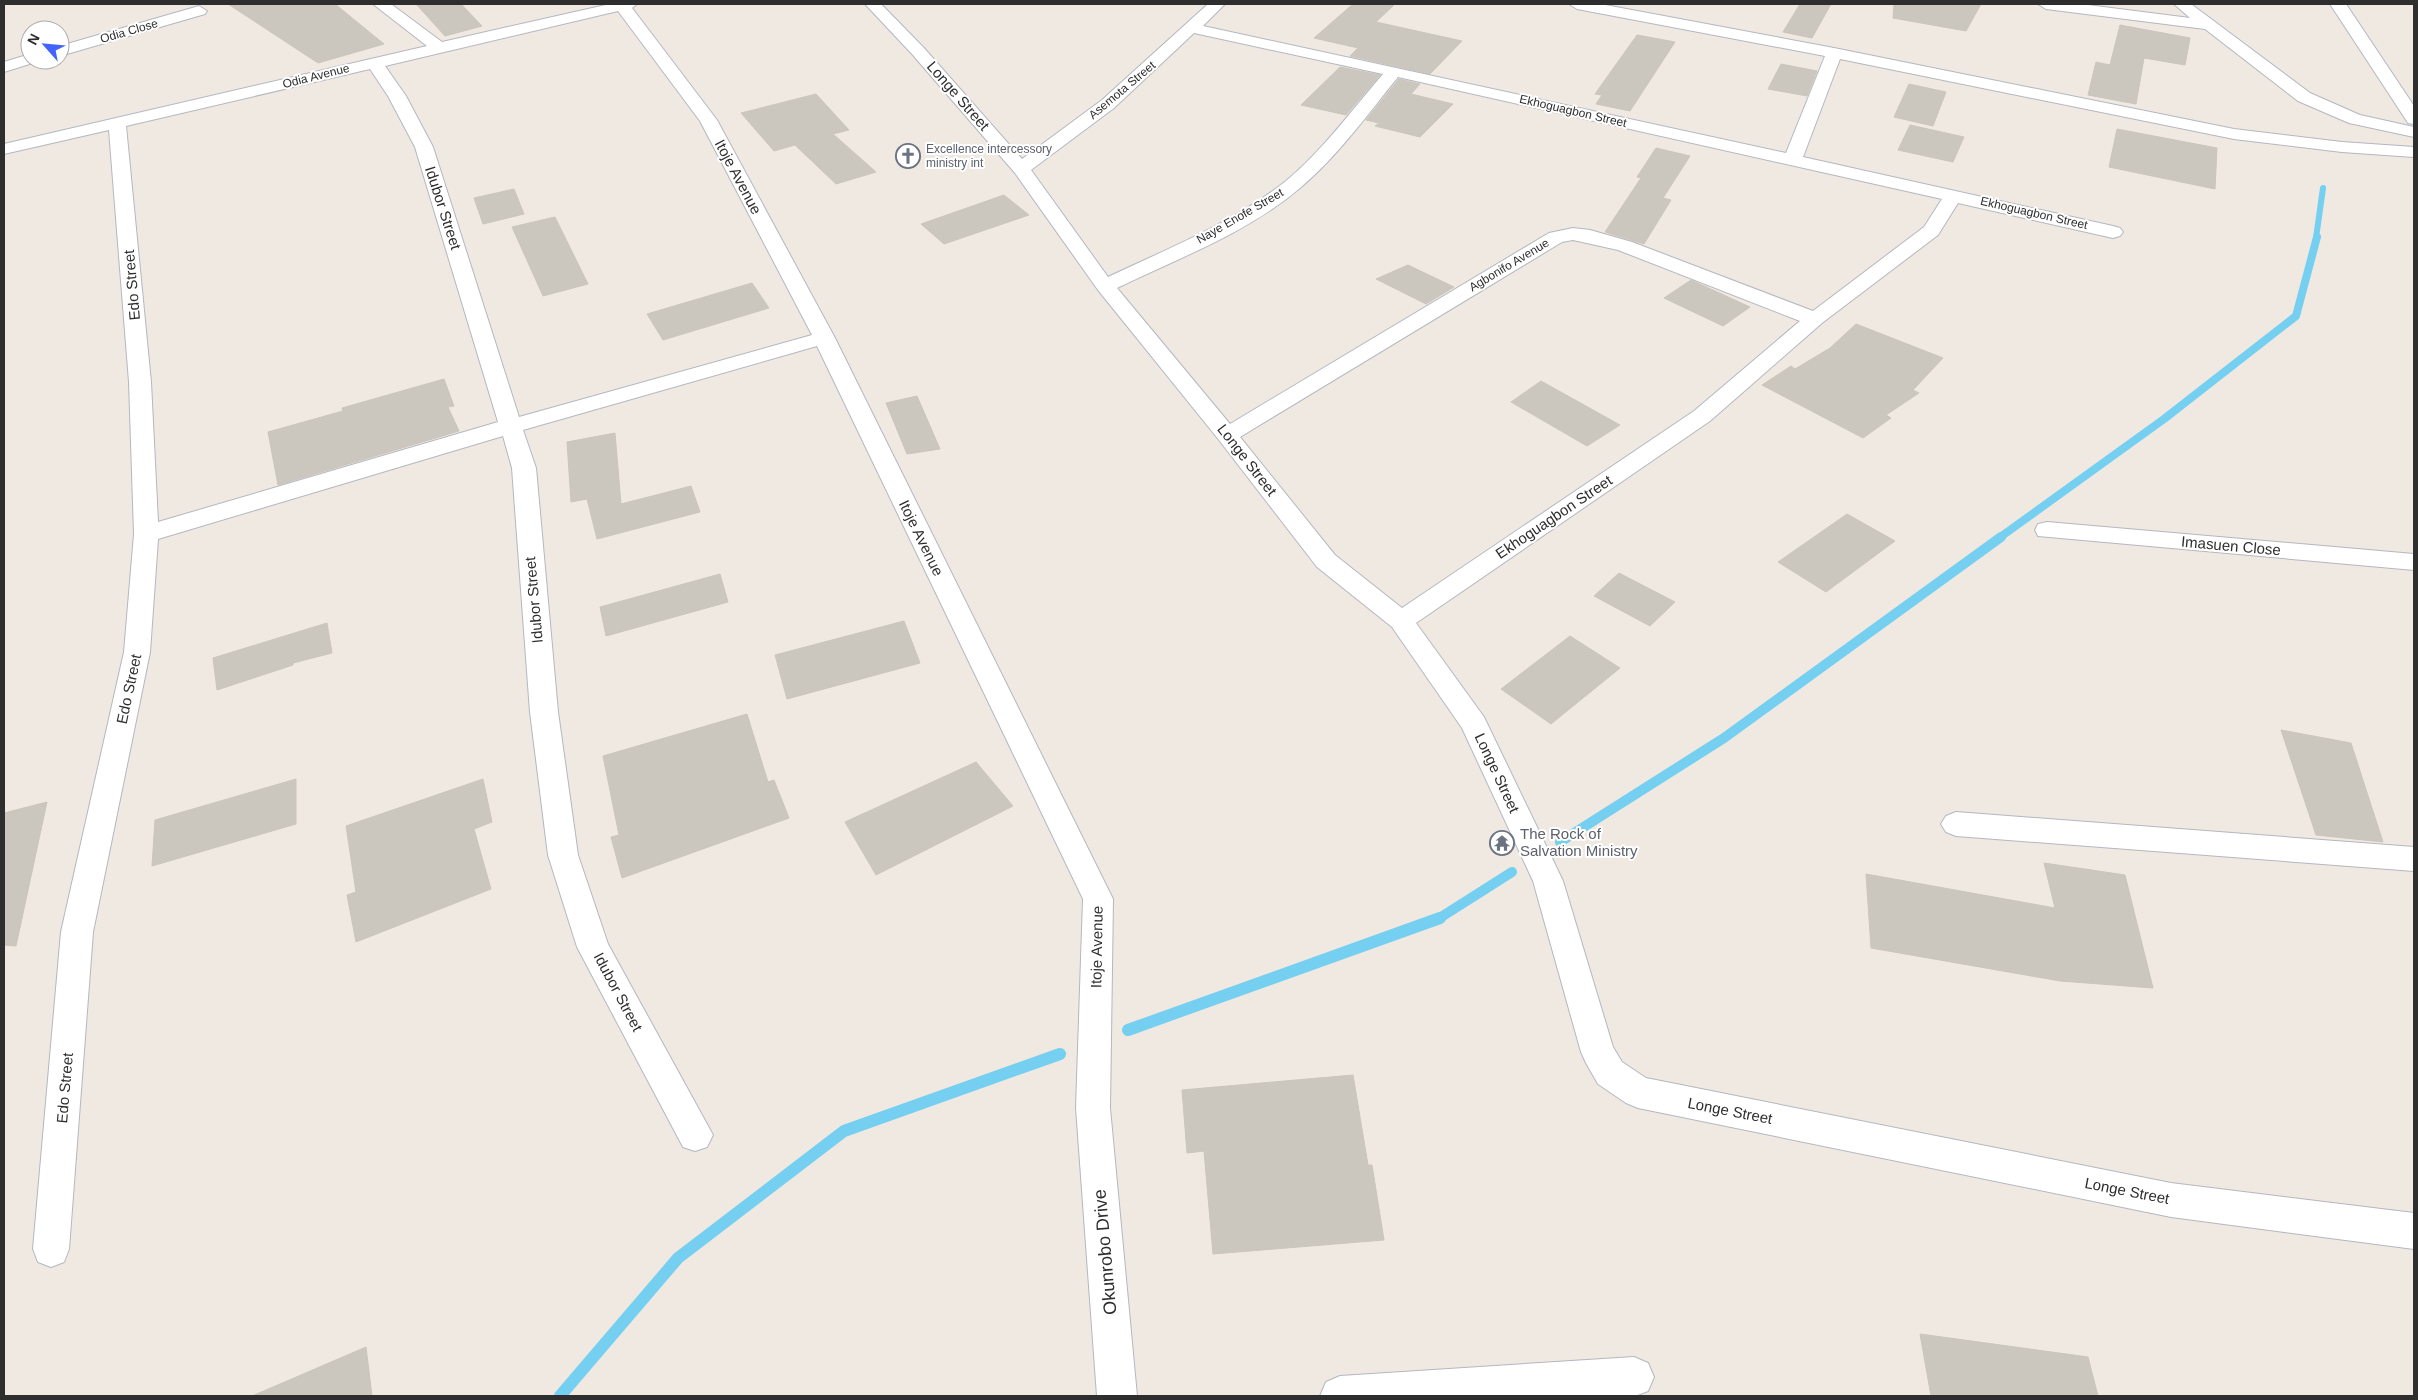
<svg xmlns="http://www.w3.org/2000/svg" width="2418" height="1400" font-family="Arial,sans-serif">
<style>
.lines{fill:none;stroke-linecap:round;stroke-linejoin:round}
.stream-far3{stroke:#75cff0;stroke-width:6}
.stream-far2{stroke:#75cff0;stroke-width:8}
.stream-far1{stroke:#75cff0;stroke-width:10}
.stream{stroke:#75cff0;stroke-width:12}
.building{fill:#cbc7bf;stroke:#cbc5ba}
.street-casing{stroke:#b4b7c1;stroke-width:2}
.street{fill:#fff;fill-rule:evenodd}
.labels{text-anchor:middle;stroke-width:4;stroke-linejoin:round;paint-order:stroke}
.far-street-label{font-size:12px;fill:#2e2e2e;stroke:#fff}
.far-worship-label{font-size:12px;fill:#5b616d;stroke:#fff;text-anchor:start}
.street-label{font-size:15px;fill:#2e2e2e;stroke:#fff}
.worship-label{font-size:15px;fill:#5b616d;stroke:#fff;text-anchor:start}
.near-street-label{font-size:18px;fill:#2e2e2e;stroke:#fff}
</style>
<rect width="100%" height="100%" fill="#efe9e1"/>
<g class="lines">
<path class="stream-far3" d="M2316,238l7,-50"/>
<path class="stream-far2" d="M1999,538l165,-119 132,-103 21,-79"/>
<path class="stream-far1" d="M1560,842l164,-104 277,-201
M1438,919l74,-47"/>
<path class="stream" d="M1128,1030l312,-112
M560,1396l118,-138 166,-127 216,-77"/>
</g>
<path class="building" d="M228,4h107l49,40 -66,19z
M416,4h45l21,22 -37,10z
M1353,4h42l-19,18 86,19 -32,33 -80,-18 8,-8 -44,-10z
M1800,4h31l-19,34 -29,-6z
M1894,4h87l-15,27 -73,-13z
M2120,25l70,13 -5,27 -41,-7 -8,46 -48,-9 8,-33 14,3z
M1637,35l38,7 -45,69 -34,-7 6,-9 -7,-1z
M1781,64l36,7 -10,25 -39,-7z
M1340,67l40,8 -34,40 -45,-10z
M1399,79l21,5 -9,10 42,10 -33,33 -45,-11 4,-3 -13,-3z
M1909,84l37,8 -13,34 -39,-9z
M816,94l33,36 -16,4 43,38 -40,12 -41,-39 -21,6 -33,-38z
M1910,125l54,12 -11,25 -55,-12z
M2117,129l100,19 -2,41 -106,-22z
M1656,148l34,8 -27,42 8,2 -27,44 -39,-12 36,-54 -4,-1z
M514,189l10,25 -41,10 -9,-26z
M1004,195l25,20 -85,29 -23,-20z
M555,217l33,67 -45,12 -31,-69z
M1408,265l46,22 -28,17 -50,-25z
M1691,280l2,1 57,26 -27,19 -59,-28z
M752,283l17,25 -106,32 -16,-26z
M1856,324l87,34 -30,32 6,3 -33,22 5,3 -28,20 -101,-53 29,-19 4,3 35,-21z
M444,379l10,27 -6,1 11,24 -181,54 -10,-53 75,-21 -1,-3z
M1541,381l79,44 -33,21 -76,-44z
M917,396l23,53 -33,5 -21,-51z
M615,433l6,71 70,-18 9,26 -103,27 -10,-40 -16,3 -4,-60z
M1847,514l48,27 -69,51 -48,-30z
M1619,573l56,29 -25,24 -56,-30z
M720,574l8,28 -122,34 -6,-29z
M904,621l16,42 -133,36 -12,-44z
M327,623l5,30 -39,10v2l-76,25 -4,-32z
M1570,636l50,32 -69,56 -50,-35z
M747,714l21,68 6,-2 15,38 -167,60 -11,-41 8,-2 -16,-79z
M2281,730l70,13 32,99 -67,-7z
M976,762l37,44 -137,69 -31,-53z
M296,779v45l-144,42 3,-46z
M483,779l9,43 -18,7 17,60 -135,53 -9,-47 9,-3 -10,-66z
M47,802l-31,144 -12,-1v-132z
M2044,863l81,12 28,113 -93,-7 -189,-33 -5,-74 189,34z
M1353,1075l15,90h4l12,75 -171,14 -9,-103 -17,2 -5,-63z
M1920,1334l168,23 10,39h-167z
M366,1347l6,49h-120z"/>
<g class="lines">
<defs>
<path id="street" d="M373,4h18l51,38 168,-38h27l-5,4 85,112 118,218 278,561 -3,209 27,288h-40l-21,-288 7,-209 -266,-553 -294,84 13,38 22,244 20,143 30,89 105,191 -6,12 -12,4 -12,-4 -106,-200 -29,-92 -18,-143 -18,-244 -9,-32 -345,103 -8,113 -57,280 -24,317 -5,13 -13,5 -13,-5 -5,-13 28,-317 63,-280 10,-118 -5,-152 -20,-252 -105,24v-10l423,-98zM618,11l82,110 112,214 -293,82 -86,-270 -27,-51 -21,-30zM370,69l18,27 27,51 83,275 -340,100 -7,-140 -25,-256z
M865,4h16l43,44 98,111 80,-59 106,-96h17l-22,22 583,127 39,-97 -248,-47 -8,-5h31l234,44 400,81 108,13 72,5v10l-72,-5 -108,-13 -394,-80 -37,98 310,69 7,2 3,4 -3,4 -7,2 -155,-35 -20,32 -116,88 -112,98 -294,202 68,94 79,164 50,166 9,15 24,16 525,105 243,30v36l-243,-32 -533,-109 -12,-5 -28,-19 -12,-21 -5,-11 -48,-171 -71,-153 -70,-101 -75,-60 -98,-127 -121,-150 -83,-117 -103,-119zM1194,33l189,41c-31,36 -60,76 -97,107 -53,42 -117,67 -178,96l-77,-107 83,-62zM1398,77l544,122 -18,28 -111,84 -181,-69 -42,-12 -17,-2 -24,5 -319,191 -113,-136c62,-30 130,-55 183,-100 38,-32 67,-73 98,-111zM1573,240l45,10 182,71 -106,90 -292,197 -67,-53 -95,-118 322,-195z
M2038,4h42l110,14 -16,-14h17l119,89 50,22 54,12v10l-65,-14 -51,-22 -93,-72 -159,-20z
M2330,4h16l68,102v18l-6,-1z
M199,6l8,5 -2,3 -145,42v-10z
M30,54v6h8l-2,2 -32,10v-10z
M2047,522l367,32v16l-376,-34 -3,-6 3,-6z
M1956,812l458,35v24l-458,-35 -10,-4 -5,-8 5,-8z
M1634,1357l14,6 6,14 -6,14 -13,5h-315l6,-14 14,-6z"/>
</defs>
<use href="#street" class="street-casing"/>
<use href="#street" class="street"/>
</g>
<defs>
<symbol id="church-ring" viewBox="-11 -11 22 22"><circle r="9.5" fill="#fff" stroke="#6b7280" stroke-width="1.5"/><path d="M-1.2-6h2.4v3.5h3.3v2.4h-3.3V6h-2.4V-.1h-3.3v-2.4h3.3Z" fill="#6b7280"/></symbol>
<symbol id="temple-ring" viewBox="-11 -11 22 22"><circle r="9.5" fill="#fff" stroke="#6b7280" stroke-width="1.5"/><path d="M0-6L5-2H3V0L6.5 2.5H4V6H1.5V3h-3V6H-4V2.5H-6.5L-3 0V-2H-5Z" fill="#6b7280"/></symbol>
</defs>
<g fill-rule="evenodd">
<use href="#church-ring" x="894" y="142" width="28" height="28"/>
<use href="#temple-ring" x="1488" y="829" width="28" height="28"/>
</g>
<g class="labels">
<g class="far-street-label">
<text transform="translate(129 31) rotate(-16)" y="4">Odia Close</text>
<text transform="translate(316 76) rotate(-14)" y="4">Odia Avenue</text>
<text transform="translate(1122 90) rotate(-40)" y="4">Asemota Street</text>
<text transform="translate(1573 111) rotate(13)" y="4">Ekhoguagbon Street</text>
<text transform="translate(2034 213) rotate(13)" y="4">Ekhoguagbon Street</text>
<text transform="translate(1240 216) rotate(-30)" y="4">Naye Enofe Street</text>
<text transform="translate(1509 265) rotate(-31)" y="4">Agbonifo Avenue</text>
</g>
<g class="far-worship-label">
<text x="926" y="153">Excellence intercessory<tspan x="926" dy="14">ministry int</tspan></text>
</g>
<g class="street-label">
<text transform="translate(958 96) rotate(49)" y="5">Longe Street</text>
<text transform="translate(738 177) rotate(62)" y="5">Itoje Avenue</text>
<text transform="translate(443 208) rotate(72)" y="5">Idubor Street</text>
<text transform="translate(132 285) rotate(-95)" y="5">Edo Street</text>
<text transform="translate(1247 460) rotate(52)" y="5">Longe Street</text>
<text transform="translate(1554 517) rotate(-34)" y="5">Ekhoguagbon Street</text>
<text transform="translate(921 538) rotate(64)" y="5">Itoje Avenue</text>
<text transform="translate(2231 546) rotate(5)" y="5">Imasuen Close</text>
<text transform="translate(534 600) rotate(-95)" y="5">Idubor Street</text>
<text transform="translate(129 689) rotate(-78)" y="5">Edo Street</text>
<text transform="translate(1497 773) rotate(65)" y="5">Longe Street</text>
<text transform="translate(1097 947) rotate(-89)" y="5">Itoje Avenue</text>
<text transform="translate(618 992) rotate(62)" y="5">Idubor Street</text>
<text transform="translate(65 1088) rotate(-85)" y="5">Edo Street</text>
<text transform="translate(1730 1111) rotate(11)" y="5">Longe Street</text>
<text transform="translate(2127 1191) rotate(11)" y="5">Longe Street</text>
</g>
<g class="worship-label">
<text x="1520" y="839">The Rock of<tspan x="1520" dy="17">Salvation Ministry</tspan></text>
</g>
<g class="near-street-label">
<text transform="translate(1105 1252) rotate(-95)" y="6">Okunrobo Drive</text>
</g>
</g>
<rect width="2418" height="1400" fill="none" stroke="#2e2e2e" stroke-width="10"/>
<g transform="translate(45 45) rotate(297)"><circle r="24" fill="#ffffff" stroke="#ababab"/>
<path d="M0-4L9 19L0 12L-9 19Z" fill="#4264fb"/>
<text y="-8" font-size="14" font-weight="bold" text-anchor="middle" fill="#2e2e2e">N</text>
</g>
</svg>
